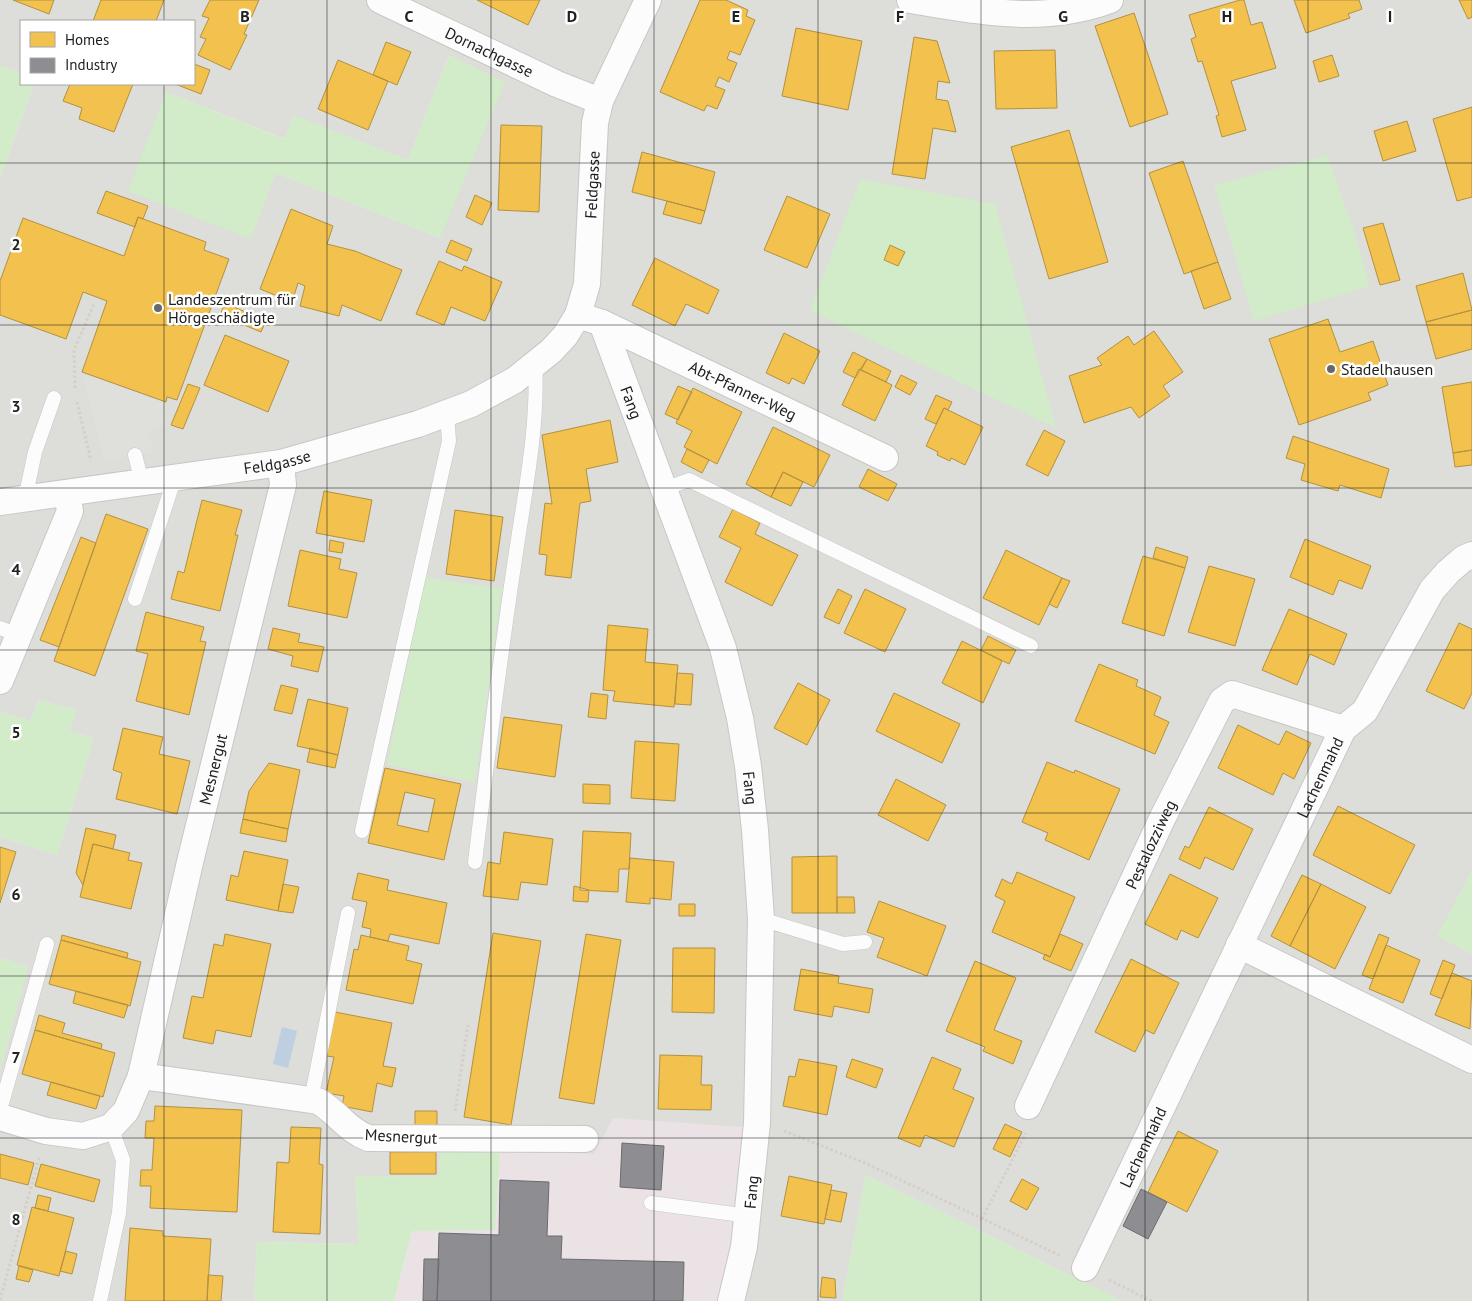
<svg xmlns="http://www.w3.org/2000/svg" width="1472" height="1301" font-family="'PT Sans',sans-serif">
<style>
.residential{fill:#ddddda;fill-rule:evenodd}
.industrial{fill:#ebe2e5}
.grass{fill:#d2ebc9}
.parking{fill:#dfdfdc}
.water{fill:#bdcfe0}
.homes{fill:#f2c14e;stroke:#b39140;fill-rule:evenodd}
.industry{fill:#8d8d92;stroke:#6c6c70}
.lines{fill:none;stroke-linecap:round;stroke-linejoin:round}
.service-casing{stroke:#c7c7c5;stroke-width:15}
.minor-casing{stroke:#c7c7c5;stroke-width:28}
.path{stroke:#d7cec9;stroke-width:3;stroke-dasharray:2.5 2.5;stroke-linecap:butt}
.service{stroke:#fcfcfc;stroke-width:14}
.minor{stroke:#fcfcfc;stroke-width:26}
.grid{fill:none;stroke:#202020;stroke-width:1;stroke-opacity:0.55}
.poi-dot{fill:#686866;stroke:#fff;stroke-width:2}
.labels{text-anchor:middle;stroke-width:5;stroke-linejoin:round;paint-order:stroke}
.street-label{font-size:16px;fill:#202020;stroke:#fff}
.poi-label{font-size:16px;fill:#202020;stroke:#fff;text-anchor:start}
.grid-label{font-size:16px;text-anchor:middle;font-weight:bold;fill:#202020;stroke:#fff;stroke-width:5;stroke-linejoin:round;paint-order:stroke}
</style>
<rect width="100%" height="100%" fill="#eeeee9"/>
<path class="residential" d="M0,0h1472v871l-34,65 34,18v347h-350l-256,-126 -24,126h-122l-126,-147 -153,-3 -3,26 -83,-1 4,68 -102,-2 -3,59h-254v-230l28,-105 -28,-8v-121l57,18 37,-117 -25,-7 8,-21 -38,-10 -9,21 -30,-9v-533l34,-95h160v-63h-173v51l-21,-6zM449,55l-9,183 -164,-65 -110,-81 119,47 9,-23 114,44z"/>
<path class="industrial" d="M613,1118l131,9 -10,115 -14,59h-326l18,-70 83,-1 5,-77 94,1z"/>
<path class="grass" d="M449,55l56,27 -65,156 -164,-65 -25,66 -123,-48 38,-99 118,47 10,-24 114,45z
M0,66l21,6v12h13l-34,95z
M1327,155l27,75 16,56 -116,35 -40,-136z
M860,179l135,25 61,224 -246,-117z
M425,577l77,12 -27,193 -88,-17z
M39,700l38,10 -8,21 25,7 -37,117 -57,-18v-125l30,9z
M1472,871v83l-35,-18z
M0,958l28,8 -28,105z
M441,1151l59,2 -5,77 -83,1 -18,70h-140l3,-59 102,2 -4,-68 83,1z
M866,1175l256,126h-280z"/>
<path class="parking" d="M82,372l81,30 4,23 -19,6 5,22 -49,7z"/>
<path class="water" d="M282,1027l15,4 -9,37 -15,-4z"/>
<path class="homes" d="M13,0h41l-5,14z
M101,0h63l-8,21h-63z
M210,0h49l-15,34 3,1 -17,35 -32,-15 8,-16 -6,-2 9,-19 -7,-2z
M477,0h63l-12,25z
M700,0h26l22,10 -2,6 9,4 -15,35 -10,-4 -3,8 10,4 -8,19 -10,-5 -4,9 10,4 -8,19 -10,-4 -3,6 -44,-19z
M1240,0h4l7,25 11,-3 14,46 -45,13 15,49 -24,7 -6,-21 3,-1 -17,-54 -4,1 -7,-23 5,-2 -7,-22z
M1294,0h65l3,9 -14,5 2,4 -44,15z
M1459,0h13v17l-4,2z
M1134,13l34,101 -38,13 -35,-101z
M796,28l66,13 -14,69 -66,-14z
M914,37l23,4 13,42 -12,-2 -2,18 12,2 8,31 -23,-4 -8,51 -33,-5z
M386,42l25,10 -14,33 -24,-10z
M1055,50l2,58 -61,1 -2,-58z
M1332,55l7,21 -20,6 -6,-21z
M338,60l50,21 -20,49 -50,-21z
M194,64l16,6 -9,24 -26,-10h19z
M70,84h63l-19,48 -35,-13 3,-11 -19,-7z
M1472,107v90l-15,4 -24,-82z
M1407,121l9,30 -33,10 -9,-30z
M501,125l41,1 -3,86 -41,-2z
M1069,130l39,132 -59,17 -38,-132z
M642,152l73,20 -10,39 -73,-19z
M1183,161l35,101 -34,12 -35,-101z
M106,191l42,15 -5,13 -5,-2 -3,10 -38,-14z
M475,195l17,8 -10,22 -16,-8z
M787,196l43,18 -23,54 -43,-18z
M667,201l38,10 -4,13 -38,-10z
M291,209l42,17 -6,18 28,7 47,19 -21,51 -39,-16 -3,11 -39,-10 5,-20 -7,-3 -6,19 -32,-13z
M138,217l68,25 -2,8 25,9 -52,141 -10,-3 -1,5 -84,-30 25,-71 -24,-9 -17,47 -66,-24v-34l23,-63 101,38z
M1383,223l17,57 -20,5 -17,-57z
M451,240l21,9 -5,12 -21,-9z
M890,245l15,7 -7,14 -14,-6z
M655,258l64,32 -11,24 -22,-10 -11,22 -43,-21z
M439,261l23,10 2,-5 38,16 -17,39 -34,-14 -7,18 -28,-11z
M1218,262l13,37 -27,10 -13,-38z
M1463,273l9,37 -46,12 -10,-36z
M225,303l41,18 -5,11 -41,-17z
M1472,310v39l-36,10 -10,-37z
M1328,319l12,33 33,-11 15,44 -20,8 3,7 -72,25 -30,-86z
M1154,331l29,41 -20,14 7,10 -31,22 -8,-11 -47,16 -15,-47 33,-11 -5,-7 31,-22 6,9z
M784,333l36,18 -16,33 -12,-6 -3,6 -23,-11z
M225,335l64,26 -21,51 -64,-27z
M853,352l14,7 -12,19 -12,-6z
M867,359l24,12 -5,11 -25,-12z
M859,369l33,16 -17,36 -33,-16z
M901,375l16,8 -7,12 -15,-8z
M1472,382v68l-19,3 -11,-66z
M188,384l12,4 -17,41 -12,-4z
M678,386l14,6 -14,28 -13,-6z
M693,388l49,24 -25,52 -33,-17 8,-16 -16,-8z
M936,395l16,7 -4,8 -4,-2 -8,16 -11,-5z
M944,408l39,19 -18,38 -14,-7 -1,3 -13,-6 1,-3 -12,-6z
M610,420l8,42 -32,7 5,32 -11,2 -9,75 -26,-3 2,-20 -8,-1 6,-51 7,1 -10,-69z
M773,427l57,28 -16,32 -31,-15 -12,25 -25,-13z
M1044,430l21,11 -17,35 -22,-11z
M1293,436l96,33 -8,29 -41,-13 -2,6 -37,-11 4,-16 -19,-6z
M687,449l22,11 -7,13 -21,-11z
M1472,450v15l-17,2 -2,-14z
M868,469l29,15 -9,17 -29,-14z
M783,472l20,10 -12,24 -20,-9z
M324,491l48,9 -8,42 -48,-9z
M202,500l40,10 -7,25h3l-18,76 -49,-12 7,-28 6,2z
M733,509l27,14 -5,11 43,21 -26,51 -47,-24 16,-34 -22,-11z
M455,510l48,7 -9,64 -48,-7z
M106,514l42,15 -53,147 -41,-15z
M81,537l15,6 -37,104 -19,-7z
M1305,539l66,27 -9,23 -23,-9 -6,15 -43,-18z
M330,540l14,3 -2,10 -13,-2z
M1156,547l32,10 -3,11 -32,-10z
M300,550l41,9 -2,10 18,4 -10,45 -59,-12z
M1006,550l56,28 -23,47 -56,-27z
M1143,556l42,12 -21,68 -42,-13z
M1209,566l46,13 -20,67 -47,-14z
M1062,578l8,3 -13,27 -8,-4z
M838,589l14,7 -13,28 -15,-7z
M865,589l41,20 -21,43 -41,-19z
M1289,609l58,25 -13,31 -24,-11 -13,31 -35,-15z
M146,612l58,15 -4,14 6,1 -17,73 -53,-14 12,-47 -12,-3z
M1459,623l13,6v64l-8,16 -38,-18z
M608,625l40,4 -3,33 33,3 -4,42 -61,-6 2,-10 -12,-1z
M273,628l27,6 -2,8 26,5 -6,25 -27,-6 2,-10 -25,-7z
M988,636l28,14 -7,14 -28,-14z
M962,641l40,20 -19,42 -41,-20z
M1099,664l39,16 -2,6 25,11 -7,18 15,7 -14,32 -80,-33z
M677,673l16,1 -2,31 -16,-1z
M798,683l32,17 -23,45 -33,-17z
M281,685l17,4 -6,25 -18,-4z
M591,693l17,2 -2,24 -18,-2z
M894,693l66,31 -18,39 -66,-32z
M308,699l40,9 -10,47 -41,-9z
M504,717l58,8 -7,52 -58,-9z
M1238,725l41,20 7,-14 25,12 -17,36 -11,-6 -10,22 -55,-27z
M123,728l40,9 -4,17 31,7 -13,53 -61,-15 6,-26 -9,-3z
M635,741l44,3 -4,57 -44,-3z
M310,748l28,7 -3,13 -28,-6z
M1047,762l27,11 1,-3 45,19 -31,71 -44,-20 3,-7 -26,-11z
M269,763l31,7 -12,59 -45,-10 6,-28z
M385,768l76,16 -17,76 -76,-17zM405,792l30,7 -7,33 -31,-7z
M896,779l50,26 -18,36 -50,-26z
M583,784l27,1v19l-27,-1z
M1338,806l77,39 -25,49 -77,-39z
M1209,807l44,22 -20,41 -28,-13 -5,12 -21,-10 6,-13 4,2z
M243,819l45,10 -2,13 -46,-9z
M86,828l30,7 -3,14 -20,-5 -10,41 -7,-12z
M583,831l48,2 -2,36h-10l-1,23 -38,-2z
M504,832l49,7 -6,46 -26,-3 -3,18 -35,-4 5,-34 12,2z
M93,844l37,9 -2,7 14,3 -11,46 -51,-12z
M0,847l16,5 -16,51z
M244,851l44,9 -10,51 -52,-11 5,-25 7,2z
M837,856v57h-45v-56z
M630,858l44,4 -3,38 -21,-2v6l-24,-2z
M1017,872l58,25 -25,60 -58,-25 13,-31 -10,-5 7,-17 10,5z
M358,873l31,7 -2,10 60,13 -8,41 -49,-10 -2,7 -18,-4 1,-8 -9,-2 5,-25 -15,-3z
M1170,874l48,24 -20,40 -17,-8 -4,10 -32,-16z
M1302,875l19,9 -31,62 -19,-10z
M283,884l16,3 -6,26 -15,-2z
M1321,884l45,23 -31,62 -45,-23z
M574,886l15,4 -1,12 -15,-1z
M837,897h17l1,16h-18z
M879,901l67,25 -19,50 -50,-19 7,-19 -17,-6z
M679,904h16v12h-16z
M493,933l48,8 -30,184 -47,-8z
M225,934l46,10 -20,93 -35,-7 -3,14 -30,-6 9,-42 11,2 11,-54 9,2z
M586,934l35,6 -27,164 -35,-6z
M1060,934l23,10 -12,27 -28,-12 2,-5 5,3z
M1379,934l10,4 -16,41 -11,-4z
M62,935l66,18 -1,5 -66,-18z
M361,935l48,11 -3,14 16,4 -9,40 -67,-14 8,-41 4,1z
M61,940l80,22 -11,44 -81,-22z
M1386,945l34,15 -17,43 -34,-14z
M673,948h42l-1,65 -42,-1z
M1131,959l48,24 -25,51 -8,-4 -11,22 -40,-20z
M1443,960l12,5 -13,34 -12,-5z
M975,961l41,17 -22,52 28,11 -9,23 -30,-13 2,-4 -39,-16z
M801,969l38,7 -1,7 35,6 -4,24 -35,-7 -2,11 -38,-7z
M1452,973l20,8 -2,48 -35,-14z
M76,991l52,14 -4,13 -51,-15z
M335,1012l57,11 -9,43 13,2 -4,19 -15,-4 -5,29 -30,-6 2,-10 -18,-3 8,-36 -8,-1z
M39,1015l26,8 -3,10 40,11 -1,5 -66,-19z
M35,1030l80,23 -12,44 -81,-23z
M660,1055l42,1 -1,29h11l-1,25 -53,-1z
M932,1057l29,12 -8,20 21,9 -20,49 -29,-12 -5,12 -22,-9z
M799,1059l38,7 -10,49 -44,-9 6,-30 6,1z
M852,1059l31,10 -7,19 -30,-11z
M51,1082l49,14 -4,13 -49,-14z
M155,1106l87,4 -5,102 -87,-4 1,-22h-11l1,-16h11l2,-32h-9l1,-17h8z
M415,1111h22v17h-22z
M1005,1124l17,8 -12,25 -17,-8z
M291,1127l30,1 -2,36 4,1 -3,69 -47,-2 4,-70 12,1z
M1178,1131l40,20 -31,61 -39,-20z
M390,1152h46v22h-46z
M0,1154l34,9 -6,22 -28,-7z
M41,1164l59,16 -6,22 -59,-16z
M789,1176l43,9 -8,39 -43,-8z
M1022,1179l17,9 -12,22 -17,-9z
M831,1190l16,3 -6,29 -16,-3z
M38,1195l13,3 -3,13 -13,-3z
M32,1207l42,11 -15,58 -42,-11z
M130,1228l33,3v5l48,3 -4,62h-82z
M66,1251l11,3 -5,20 -12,-3z
M19,1266l14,4 -4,12 -13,-3z
M208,1275l15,1 -2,25h-14z
M822,1277l13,2 1,19 -16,-1z"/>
<path class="industry" d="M622,1143l42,3 -3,44 -41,-3z
M500,1180l49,2 -2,54h15l-1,23 123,3 -1,39h-246l2,-68 60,2z
M1141,1189l26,13 -19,37 -25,-13z
M424,1259h15l-2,42h-14z"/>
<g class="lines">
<defs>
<path id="service" d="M135,455l7,27
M664,489l25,-9 342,166
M25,499l10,-47 19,-54
M135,599l40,-122
M0,628l19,7
M362,831l87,-390 -2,-28
M475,862c12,-99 24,-197 39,-296 9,-64 25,-139 21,-202
M761,919l82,25 22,-2
M311,1100l37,-187
M0,1110l47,-166
M651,1203l98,13
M100,1301l19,-88 4,-53 -12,-33"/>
<g id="minor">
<path id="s1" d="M380,0l177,84 43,17"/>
<path d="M910,0c70,11 131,25 200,0"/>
<path id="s2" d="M578,315l24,8 121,325 17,70 8,48 7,64 6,89 -4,204 -13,124 -13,54"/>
<path id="s3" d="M602,323l283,135"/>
<path id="s4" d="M0,502l281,-39 137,-39 53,-20 44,-24 36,-29 14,-15 13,-21 9,-31 8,-161 5,-22 48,-101"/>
<path d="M0,681l70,-170 -3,-18"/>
<path d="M1239,945l233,115"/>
<path d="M141,1076l177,25c19,11 29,29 50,37l217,1"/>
<path id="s5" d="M1028,1106l135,-289 59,-116 10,-7 111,35"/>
<path id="s6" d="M0,1117l46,14 37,5 28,-9 15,-16 15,-35 50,-218 92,-373 -2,-22"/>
<path id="s7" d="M1085,1268l258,-539 22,-18 67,-121 16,-18 15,-13 9,-4"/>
</g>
</defs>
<use href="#service" class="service-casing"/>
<use href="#minor" class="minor-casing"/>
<path class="path" d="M75,388l-1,-38 20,-46
M77,402l14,59
M455,1111l13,-86
M784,1131l81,32 196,93
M982,1219l44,-86
M1109,1280l43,21
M0,1300l39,-142"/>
<use href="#service" class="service"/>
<use href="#minor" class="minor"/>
</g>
<path class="grid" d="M164,0v21M327,0v1301M491,0v1301M654,0v1301M818,0v1301M981,0v1301M1145,0v1301M1308,0v1301M164,84v1217M0,163h1472M0,325h1472M0,488h1472M0,650h1472M0,813h1472M0,976h1472M0,1138h1472"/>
<g class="poi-dot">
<circle cx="158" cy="308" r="5"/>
<circle cx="1331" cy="369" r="5"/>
</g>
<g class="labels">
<g class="street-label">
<text dy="6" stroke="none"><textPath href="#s1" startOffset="121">Dornachgasse</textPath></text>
<text dy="6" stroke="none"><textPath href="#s4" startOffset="756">Feldgasse</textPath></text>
<text dy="6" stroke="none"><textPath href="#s3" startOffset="156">Abt-Pfanner-Weg</textPath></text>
<text dy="6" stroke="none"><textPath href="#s2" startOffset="110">Fang</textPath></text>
<text dy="6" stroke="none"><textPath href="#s4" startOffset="280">Feldgasse</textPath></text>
<text dy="6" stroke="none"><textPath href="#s6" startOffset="490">Mesnergut</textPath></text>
<text dy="6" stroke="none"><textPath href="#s7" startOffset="544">Lachenmahd</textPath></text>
<text dy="6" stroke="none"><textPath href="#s2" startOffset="515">Fang</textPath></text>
<text dy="6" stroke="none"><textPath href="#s5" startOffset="289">Pestalozziweg</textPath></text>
<text transform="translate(401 1136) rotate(3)" y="6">Mesnergut</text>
<text dy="6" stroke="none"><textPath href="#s7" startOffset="134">Lachenmahd</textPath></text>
<text transform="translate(751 1192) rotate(-85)" y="6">Fang</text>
</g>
<g class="poi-label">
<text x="168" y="305">Landeszentrum für<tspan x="168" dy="18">Hörgeschädigte</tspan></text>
<text x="1341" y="375">Stadelhausen</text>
</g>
</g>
<g class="grid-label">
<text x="245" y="22">B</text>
<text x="409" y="22">C</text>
<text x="572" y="22">D</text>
<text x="736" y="22">E</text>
<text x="900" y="22">F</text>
<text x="1063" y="22">G</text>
<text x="1227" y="22">H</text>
<text x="1390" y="22">I</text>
<text x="16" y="250">2</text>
<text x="16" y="412">3</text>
<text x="16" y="575">4</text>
<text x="16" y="738">5</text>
<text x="16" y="900">6</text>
<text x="16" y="1063">7</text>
<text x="16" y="1225">8</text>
</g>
<rect x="20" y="20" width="175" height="65" fill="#ffffff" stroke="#a6a6a6"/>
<rect x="30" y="32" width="25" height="15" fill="#f2c14e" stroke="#a6a6a6"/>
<text x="65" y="45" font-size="15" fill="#202020">Homes</text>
<rect x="30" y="58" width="25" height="15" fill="#8d8d92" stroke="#a6a6a6"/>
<text x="65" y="70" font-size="15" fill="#202020">Industry</text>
</svg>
